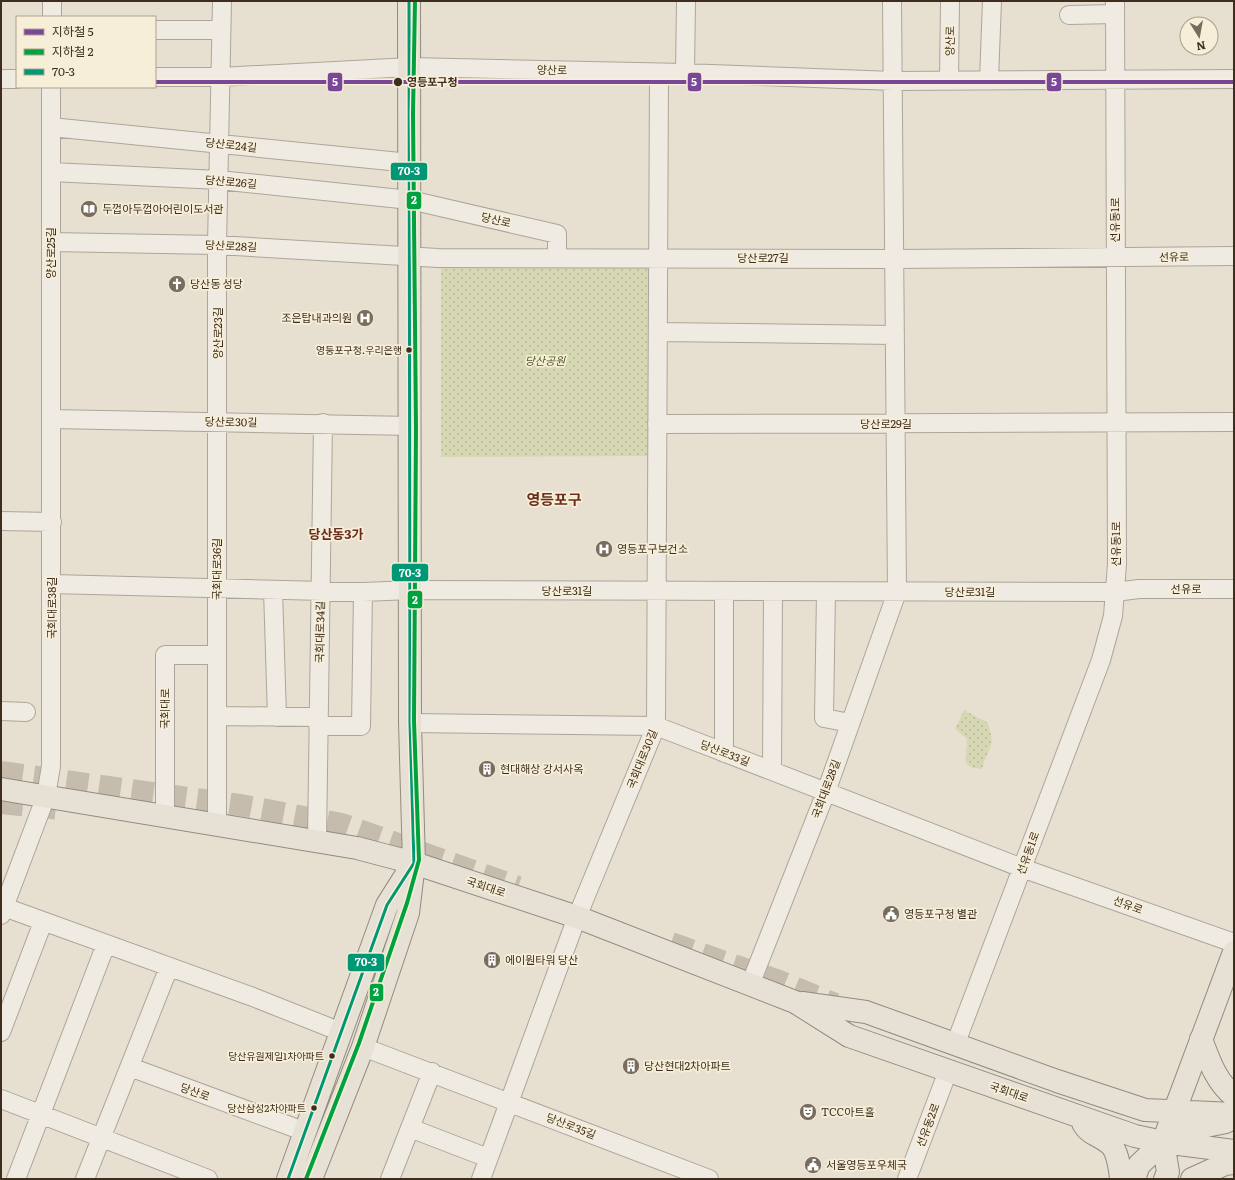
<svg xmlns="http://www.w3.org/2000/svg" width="1235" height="1180" font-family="Literata,'Noto Sans KR',serif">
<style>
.park{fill:url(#park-dots)}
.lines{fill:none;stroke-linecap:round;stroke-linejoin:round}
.highway-tunnel{stroke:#c5bcae;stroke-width:22;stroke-dasharray:22 11;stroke-linecap:butt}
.minor-casing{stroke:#ada599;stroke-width:20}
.major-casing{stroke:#928b80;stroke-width:24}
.minor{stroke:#efebe3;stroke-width:18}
.major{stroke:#e6e1d4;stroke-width:22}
.bus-1-casing{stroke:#f7eed8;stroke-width:6}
.bus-1{stroke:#009775;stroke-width:3}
.metro-1-casing{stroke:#f7eed8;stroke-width:7}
.metro-2-casing{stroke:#f7eed8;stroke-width:7}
.metro-1{stroke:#794698;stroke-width:4}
.metro-2{stroke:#00a23f;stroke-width:4}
.stop-dot{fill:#3d2e20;stroke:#f7eed8;stroke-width:1.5}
.labels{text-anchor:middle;stroke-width:3.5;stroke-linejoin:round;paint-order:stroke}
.bus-label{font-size:10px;fill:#3d2e20;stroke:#f7eed8;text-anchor:end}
.street-label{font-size:11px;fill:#3d2e20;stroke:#f7eed8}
.stop-label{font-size:11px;font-weight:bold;fill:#3d2e20;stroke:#f7eed8;text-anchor:start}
.poi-label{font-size:11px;fill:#3d2e20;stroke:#f7eed8;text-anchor:start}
.park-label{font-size:11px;font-style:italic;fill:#4d5a26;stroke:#f7eed8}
.quarter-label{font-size:13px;font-weight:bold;fill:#6b2e1e;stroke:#f7eed8}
.district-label{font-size:15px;font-weight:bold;fill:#6b2e1e;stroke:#f7eed8}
.line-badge{stroke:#f7eed8;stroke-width:1.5}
.badge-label{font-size:11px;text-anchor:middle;font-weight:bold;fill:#fff}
</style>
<defs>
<pattern id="park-dots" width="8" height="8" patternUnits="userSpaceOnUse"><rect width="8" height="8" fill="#d6d7b3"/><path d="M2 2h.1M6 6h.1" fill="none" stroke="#b9b99a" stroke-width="1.8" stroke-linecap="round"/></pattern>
</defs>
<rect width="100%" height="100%" fill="#e7e0d1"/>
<path class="park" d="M441,265h209v191l-209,1z
M964,710l24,13c8,25 0,24 -6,46l-9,-1 -7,-4 1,-25 -12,-10z"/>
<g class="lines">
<path class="highway-tunnel" d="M1,772l239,33 102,19 176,63
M1,803l60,6
M671,943l108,38 56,23"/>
<defs>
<path id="minor" d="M1069,15l46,-1
M52,17v-16
M155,30h66
M685,73l1,-72
M155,77h65l190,-10 275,6 208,8 341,-2
M1,79h16
M949,80l1,-79
M989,80l3,-79
M51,127l359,36
M51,172l168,8 191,20 147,34v24
M51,242l166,3 221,13 456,1 340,-3
M658,332l237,3
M52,419l359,7
M657,424l577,-2
M1,521l51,1
M52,584l311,8 48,-2 704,2 24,-3h95
M273,590l4,127
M724,592v161
M826,592l-2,126 26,5
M1,711l25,1
M217,716l101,1
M410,723l246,3 366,142 212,75
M318,726h43l2,-134
M772,771l1,-179
M165,816v-161h52
M217,824v-579l5,-244
M317,841l6,-418
M4,907l249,90 88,35
M1,915l45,-119 5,-30v-679
M750,985l76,-193 71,-200 -5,-591
M1,1032l42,-110
M955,1045l146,-385 12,-44 4,-52 -2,-563
M363,1047l346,132
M130,1067l176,65
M1,1099l207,80
M410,1128l78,30
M16,1179l90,-235
M85,1179l84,-212
M390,1179l42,-107
M481,1179l96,-262 79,-191 3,-653
M907,1179l41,-108"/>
<path id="major" d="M1,789l356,59 57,15 163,54 218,85 54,34 286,100 28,6 71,9
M802,1003l64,9 191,69 88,29 89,4
M1201,1039c8,21 15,43 33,57
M1083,1123c6,12 20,13 29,23 6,8 8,23 9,33
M1163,1142l18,-11 45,-9
M1163,1142l5,30 -3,7
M288,1179l99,-274 24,-38
M311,1179l52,-132 45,-134 6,-50 -4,-140 -1,-722
M1134,1179l5,-14 24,-23 71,-190
M1192,1179l33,-15 9,-1"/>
</defs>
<use href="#minor" class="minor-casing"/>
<use href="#major" class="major-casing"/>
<use href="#minor" class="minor"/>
<use href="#major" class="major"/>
<defs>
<path id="bus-1" d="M288,1179l99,-274 27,-42 -4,-140 -1,-722"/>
</defs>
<use href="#bus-1" class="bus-1-casing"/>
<use href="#bus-1" class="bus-1"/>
<defs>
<path id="metro-1" d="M155,82h1079"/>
<path id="metro-2" d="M306,1179l53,-136 48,-140 12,-43 -5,-139 2,-292 -3,-315 2,-113"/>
</defs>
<use href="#metro-1" class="metro-1-casing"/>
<use href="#metro-2" class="metro-2-casing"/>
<use href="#metro-1" class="metro-1"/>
<use href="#metro-2" class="metro-2"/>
</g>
<defs>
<symbol id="library-disc" viewBox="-11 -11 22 22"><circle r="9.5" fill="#786c5e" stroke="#f7eed8"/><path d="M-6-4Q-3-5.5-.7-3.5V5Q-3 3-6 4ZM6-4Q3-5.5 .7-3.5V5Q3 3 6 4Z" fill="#fff"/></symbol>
<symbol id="church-disc" viewBox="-11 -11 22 22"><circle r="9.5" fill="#786c5e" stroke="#f7eed8"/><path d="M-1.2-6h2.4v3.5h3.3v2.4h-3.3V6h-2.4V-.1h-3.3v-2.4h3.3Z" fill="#fff"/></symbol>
<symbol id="hospital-disc" viewBox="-11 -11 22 22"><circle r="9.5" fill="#786c5e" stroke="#f7eed8"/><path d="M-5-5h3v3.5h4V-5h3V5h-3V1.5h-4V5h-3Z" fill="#fff"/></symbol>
<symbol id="building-disc" viewBox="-11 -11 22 22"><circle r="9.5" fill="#786c5e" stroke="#f7eed8"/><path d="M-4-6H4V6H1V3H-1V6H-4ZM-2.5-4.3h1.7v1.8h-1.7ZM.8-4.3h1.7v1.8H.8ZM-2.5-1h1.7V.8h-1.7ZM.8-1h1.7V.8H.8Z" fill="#fff"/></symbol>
<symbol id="civic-disc" viewBox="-11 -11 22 22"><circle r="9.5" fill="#786c5e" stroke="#f7eed8"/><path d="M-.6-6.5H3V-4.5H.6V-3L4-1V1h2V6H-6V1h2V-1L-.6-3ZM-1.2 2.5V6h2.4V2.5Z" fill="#fff"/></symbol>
<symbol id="theatre-disc" viewBox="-11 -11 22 22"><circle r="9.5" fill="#786c5e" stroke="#f7eed8"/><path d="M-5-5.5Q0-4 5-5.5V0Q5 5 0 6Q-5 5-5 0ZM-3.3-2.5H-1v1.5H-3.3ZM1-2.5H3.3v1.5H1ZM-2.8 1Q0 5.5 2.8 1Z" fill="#fff"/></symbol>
</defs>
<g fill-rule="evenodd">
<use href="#library-disc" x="79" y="199" width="20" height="20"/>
<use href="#church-disc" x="167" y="274" width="20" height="20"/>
<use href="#hospital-disc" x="355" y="308" width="20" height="20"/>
<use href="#hospital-disc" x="594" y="539" width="20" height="20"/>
<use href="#building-disc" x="477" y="759" width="20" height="20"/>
<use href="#civic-disc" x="881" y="904" width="20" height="20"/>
<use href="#building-disc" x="482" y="950" width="20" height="20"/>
<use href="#building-disc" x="621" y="1056" width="20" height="20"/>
<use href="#theatre-disc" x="798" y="1102" width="20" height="20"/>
<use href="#civic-disc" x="803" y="1155" width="20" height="20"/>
</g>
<g class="stop-dot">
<circle cx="398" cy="82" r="5"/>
<circle cx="409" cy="350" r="3.5"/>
<circle cx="332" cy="1056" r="3.5"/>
<circle cx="314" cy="1108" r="3.5"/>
</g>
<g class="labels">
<g class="bus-label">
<text x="402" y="354">영등포구청.우리은행</text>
<text x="324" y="1060">당산유원제일1차아파트</text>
<text x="306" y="1112">당산삼성2차아파트</text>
</g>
<g class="street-label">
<text transform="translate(950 41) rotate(-89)" y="4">양산로</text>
<text transform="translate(552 70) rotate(1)" y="4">양산로</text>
<text transform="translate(231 145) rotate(6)" y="4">당산로24길</text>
<text transform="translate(231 182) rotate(5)" y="4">당산로26길</text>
<text transform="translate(496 220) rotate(13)" y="4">당산로</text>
<text transform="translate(1115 220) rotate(-90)" y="4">선유동1로</text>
<text transform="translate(231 246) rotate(3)" y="4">당산로28길</text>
<text transform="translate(51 253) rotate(-90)" y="4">양산로25길</text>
<text transform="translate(1174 257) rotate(-1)" y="4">선유로</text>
<text x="763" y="262">당산로27길</text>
<text transform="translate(218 333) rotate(-90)" y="4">양산로23길</text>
<text transform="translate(231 422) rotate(1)" y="4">당산로30길</text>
<text x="886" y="428">당산로29길</text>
<text transform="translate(1116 544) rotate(-90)" y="4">선유동1로</text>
<text transform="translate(217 569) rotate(-90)" y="4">국회대로36길</text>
<text x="1186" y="593">선유로</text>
<text x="567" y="595">당산로31길</text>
<text x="970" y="596">당산로31길</text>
<text transform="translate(52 608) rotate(-90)" y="4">국회대로38길</text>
<text transform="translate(320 632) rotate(-89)" y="4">국회대로34길</text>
<text transform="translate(165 709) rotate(-90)" y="4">국회대로</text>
<text transform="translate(725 753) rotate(21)" y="4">당산로33길</text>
<text transform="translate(642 759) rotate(-68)" y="4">국회대로30길</text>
<text transform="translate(826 789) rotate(-70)" y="4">국회대로28길</text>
<text transform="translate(1028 853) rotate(-70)" y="4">선유동1로</text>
<text transform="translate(486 887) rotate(18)" y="4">국회대로</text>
<text transform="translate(1128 905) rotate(20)" y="4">선유로</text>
<text transform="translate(195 1092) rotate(20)" y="4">당산로</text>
<text transform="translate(1009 1092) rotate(19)" y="4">국회대로</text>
<text transform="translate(928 1125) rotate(-69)" y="4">선유동2로</text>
<text transform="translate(571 1126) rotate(21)" y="4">당산로35길</text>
</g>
<g class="stop-label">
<text x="407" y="86">영등포구청</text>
</g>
<g class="poi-label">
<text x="102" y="213">두껍아두껍아어린이도서관</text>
<text x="190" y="288">당산동 성당</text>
<text x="352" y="322" text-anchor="end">조은탑내과의원</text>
<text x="617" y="553">영등포구보건소</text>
<text x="500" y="773">현대해상 강서사옥</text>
<text x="904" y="918">영등포구청 별관</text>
<text x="505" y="964">에이원타워 당산</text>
<text x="644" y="1070">당산현대2차아파트</text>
<text x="821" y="1116">TCC아트홀</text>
<text x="826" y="1169">서울영등포우체국</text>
</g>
<g class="park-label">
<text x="545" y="365">당산공원</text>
</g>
<g class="quarter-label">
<text x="336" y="539">당산동3가</text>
</g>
<g class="district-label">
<text x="554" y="505">영등포구</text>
</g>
</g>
<g class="line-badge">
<rect x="327" y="72" width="16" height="20" rx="4" fill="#794698"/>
<rect x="687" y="72" width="15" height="20" rx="4" fill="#794698"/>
<rect x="1046" y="72" width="16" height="20" rx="4" fill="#794698"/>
<rect x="390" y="162" width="38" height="19" rx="4" fill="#009775"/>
<rect x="406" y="191" width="16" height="19" rx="4" fill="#00a23f"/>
<rect x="391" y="563" width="38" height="19" rx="4" fill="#009775"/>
<rect x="407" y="590" width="16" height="19" rx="4" fill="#00a23f"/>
<rect x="347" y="953" width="38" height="19" rx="4" fill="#009775"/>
<rect x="369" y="983" width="15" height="19" rx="4" fill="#00a23f"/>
</g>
<g class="badge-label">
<text x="335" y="86">5</text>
<text x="694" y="86">5</text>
<text x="1054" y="86">5</text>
<text x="409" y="175">70-3</text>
<text x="414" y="204">2</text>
<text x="410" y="577">70-3</text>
<text x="415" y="604">2</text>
<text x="366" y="966">70-3</text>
<text x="376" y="996">2</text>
</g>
<rect width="1235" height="1180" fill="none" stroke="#3d2e20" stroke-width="4"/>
<rect x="16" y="16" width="140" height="72" fill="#f7eed8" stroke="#ada18e"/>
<rect x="24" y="29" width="20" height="6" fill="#794698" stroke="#ada18e"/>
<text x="52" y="36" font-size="12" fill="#3d2e20">지하철 5</text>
<rect x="24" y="49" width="20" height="6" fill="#00a23f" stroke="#ada18e"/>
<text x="52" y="56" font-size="12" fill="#3d2e20">지하철 2</text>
<rect x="24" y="69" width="20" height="6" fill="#009775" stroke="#ada18e"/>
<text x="52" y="76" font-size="12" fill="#3d2e20">70-3</text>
<g transform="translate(1199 36) rotate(169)"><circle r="19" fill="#f7eed8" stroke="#ada18e"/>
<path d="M0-3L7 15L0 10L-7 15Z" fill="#786c5e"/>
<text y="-6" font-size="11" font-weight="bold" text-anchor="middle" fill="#3d2e20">N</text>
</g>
</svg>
